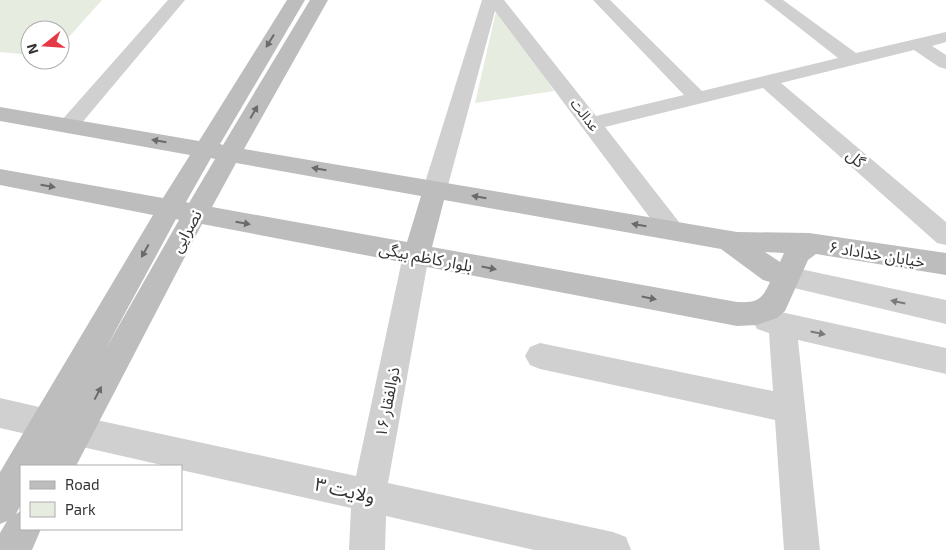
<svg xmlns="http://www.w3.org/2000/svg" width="946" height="550" font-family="'Exo 2','Noto Sans Arabic',sans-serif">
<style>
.green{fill:#e6ecdf}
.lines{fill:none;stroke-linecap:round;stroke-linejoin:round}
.minor{fill:#d0d0d0;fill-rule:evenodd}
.secondary{fill:#bdbdbd;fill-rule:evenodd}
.oneway{fill:#6a6a6a}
.oneway2{fill:#7a7a7a}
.labels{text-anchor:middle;stroke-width:5;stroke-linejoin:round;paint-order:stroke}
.far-street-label{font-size:14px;fill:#333;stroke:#fff}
.street-label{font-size:16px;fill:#333;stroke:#fff}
.near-street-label{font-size:19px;fill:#333;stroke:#fff}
</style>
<rect width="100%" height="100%" fill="#fff"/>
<path class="green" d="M0,0h102l-42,47v-17h-30v25l-30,-3z
M497,7l57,84 -79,12z"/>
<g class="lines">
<path class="minor" d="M168,0h17l-110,131 -7,2 -7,-2 -3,-5 3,-5z
M482,0h22l92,116 88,-21 -91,-95h17l92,91 136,-33 -74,-58h19l73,53 90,-21v10l-14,4 14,9v14l-7,-2 -25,-17 -133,33 165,139v23l-9,-2 -174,-155 -158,39 81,104 -3,7 -9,2 -9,-2 -170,-227 -48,178 -4,6 -8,2 -8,-2 -4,-6z
M416,245l9,3 4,7 -41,228 225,49 13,5 5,13h-97l-148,-34 -1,34h-36l2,-42 -170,-38v-4h-15l-88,-20 -11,-4 -5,-11 5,-11 11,-4 278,60 47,-221 4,-7z
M786,266l160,34v24l-169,-40 -4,-7 4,-7z
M767,309l179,39v26l-148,-34 22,210h-36l-9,-130 -235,-51 -10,-4 -5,-9 5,-9 10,-4 233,48 -4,-58 -12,-4 -4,-8 4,-8z
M0,398l48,11 11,4 5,11 -5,11 -11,4 -48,-11z"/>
<path class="secondary" d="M287,0h18l-85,144 3,1 87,-145h18l-84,149 493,83 72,1 137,20v22l-130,-21 -8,6 -23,51 -8,7 -20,7 -20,1 -535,-102 -126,242h-55v38l-5,10 5,-3v18h20l-9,21h-32v-17l7,-12 -7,3v-52l153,-257 -153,-30v-16l163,29 27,-43 -190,-34v-14l199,34zM211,158l4,1 -26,44 -3,-1zM236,163l185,33 -14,46 -195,-35zM444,200l277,49 42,31 7,2c-8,18 -13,21 -33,20l-305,-55zM176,219l3,1 -74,130zM765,252l19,1 -4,9z"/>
</g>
<defs><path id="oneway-solid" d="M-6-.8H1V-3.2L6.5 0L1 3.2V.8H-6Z" transform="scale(1.25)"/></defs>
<g class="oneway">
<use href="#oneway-solid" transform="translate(270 41) rotate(122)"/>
<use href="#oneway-solid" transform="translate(254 112) rotate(-60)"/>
<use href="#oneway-solid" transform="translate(159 141) rotate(-170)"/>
<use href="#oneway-solid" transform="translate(319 169) rotate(-170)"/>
<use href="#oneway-solid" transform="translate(48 186) rotate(10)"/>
<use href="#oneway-solid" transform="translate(479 197) rotate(-170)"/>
<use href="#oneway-solid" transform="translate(243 223) rotate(10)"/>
<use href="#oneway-solid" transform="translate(639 225) rotate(-170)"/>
<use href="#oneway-solid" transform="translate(145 251) rotate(119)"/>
<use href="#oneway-solid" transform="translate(489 268) rotate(11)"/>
<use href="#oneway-solid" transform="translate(649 298) rotate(11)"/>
<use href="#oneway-solid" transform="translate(98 393) rotate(-62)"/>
</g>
<g class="oneway2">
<use href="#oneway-solid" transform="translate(898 302) rotate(-168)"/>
<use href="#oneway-solid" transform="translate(818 333) rotate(12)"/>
</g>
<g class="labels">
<g class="far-street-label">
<text transform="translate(585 115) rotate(52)" y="5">عدالت</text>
</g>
<g class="street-label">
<text transform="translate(856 158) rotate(41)" y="6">گل</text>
<text transform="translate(186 231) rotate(-61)" y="6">نصرایی</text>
<text transform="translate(877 254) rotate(9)" y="6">خیابان خداداد ۶</text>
<text transform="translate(426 257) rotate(11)" y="6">بلوار کاظم بیگی</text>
<text transform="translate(387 402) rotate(-79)" y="6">ذوالفقار ۱۶</text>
</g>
<g class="near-street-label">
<text transform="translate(345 490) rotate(13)" y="7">ولایت ۳</text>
</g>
</g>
<rect x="20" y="465" width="162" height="65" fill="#ffffff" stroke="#adadad"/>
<rect x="30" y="481" width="25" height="8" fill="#bdbdbd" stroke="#adadad"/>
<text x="65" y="490" font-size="15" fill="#333333">Road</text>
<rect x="30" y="502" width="25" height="15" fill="#e6ecdf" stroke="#adadad"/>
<text x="65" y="515" font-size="15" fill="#333333">Park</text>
<g transform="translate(45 45) rotate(253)"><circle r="24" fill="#ffffff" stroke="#adadad"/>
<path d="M0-4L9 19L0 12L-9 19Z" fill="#e63946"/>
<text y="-8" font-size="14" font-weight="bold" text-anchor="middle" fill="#333333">N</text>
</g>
</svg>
